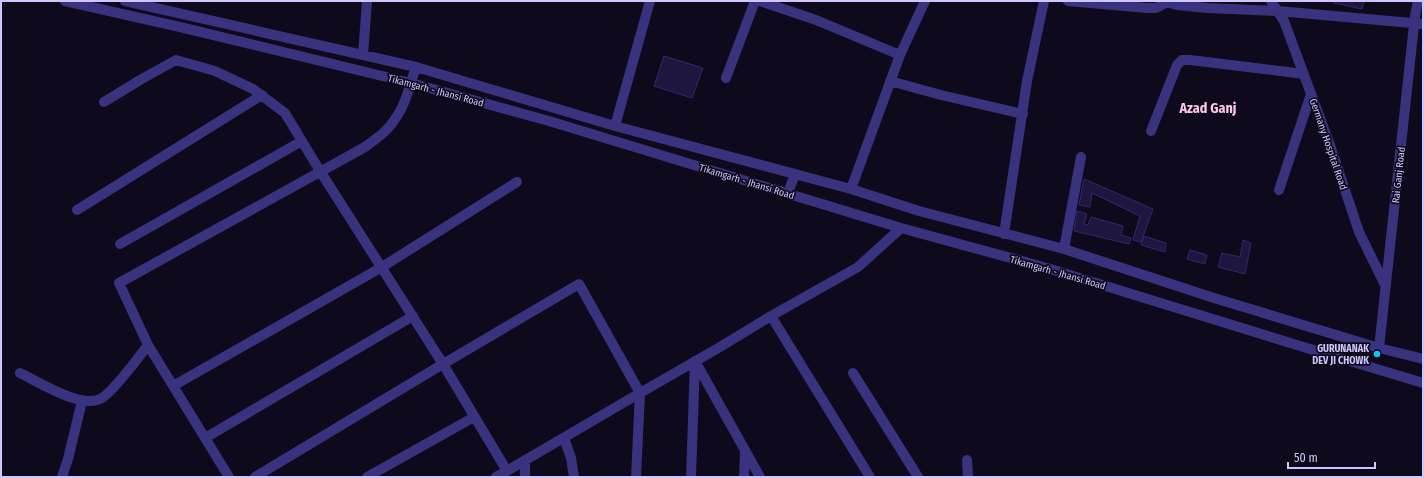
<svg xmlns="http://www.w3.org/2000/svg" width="1424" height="478" font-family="'Fira Sans Condensed',sans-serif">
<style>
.building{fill:#20153e;stroke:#37256c}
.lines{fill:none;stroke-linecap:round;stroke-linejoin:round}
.minor{stroke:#39327e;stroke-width:10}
.poi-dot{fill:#00caf0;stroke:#0e0a1c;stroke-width:1.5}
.labels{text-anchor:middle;stroke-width:3.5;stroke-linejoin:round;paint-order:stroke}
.street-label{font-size:10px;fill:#cfc5ff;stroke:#0e0a1c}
.poi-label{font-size:10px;font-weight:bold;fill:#cfc5ff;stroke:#0e0a1c;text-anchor:end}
.district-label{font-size:14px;font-weight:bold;fill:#ffc7e7;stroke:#0e0a1c}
</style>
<rect width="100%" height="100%" fill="#0e0a1c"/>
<path class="building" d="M1334,1h30l-2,8 -28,-6z
M664,56l39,12 -11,30 -38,-12z
M1084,179l69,30 -12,33 -8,-2 7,-24 -48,-23 -2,14 -11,-2z
M1077,211l10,3 -3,10 4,1 3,-8 32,9 -2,9 10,3 -2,6 -55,-13z
M1144,236l22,7 -1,9 -24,-7z
M1243,240l8,3 -6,31 -27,-7 4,-14 18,4z
M1190,250l17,5 -2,9 -18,-5z"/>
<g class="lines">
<path class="minor" d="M65,1l115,26 231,56 138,38 352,107 146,40 263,81 113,34
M125,1l291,66 199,59 236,63 68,22 145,38 150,49 165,50 44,11
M760,1l56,19 84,35
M1068,1l79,7h9l11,-6 10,3 30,3 71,3 145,13
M1271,1l13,20 46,124 29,87 27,55
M363,55l4,-54
M726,78l29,-77
M890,81l51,14 82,19
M104,102l36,-22 36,-20 39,11 38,18 32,24 35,58 123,193 -188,113
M615,126l35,-125
M1151,131l26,-66 5,-5h8l114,14
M851,189l49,-134 25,-54
M1279,190l32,-96
M788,193l7,-19
M77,210l185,-115
M1004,234l23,-153 17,-80
M120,244l182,-103
M1064,249l17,-92
M771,316l99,161
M1379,348l36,-332 3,-15
M695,361l65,116
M20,373c19,9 62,37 82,25 14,-9 35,-39 46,-53
M853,373l65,104
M173,386l209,-119 135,-85
M640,393l-133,78 -64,-107 136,-80 61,109 80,-46 51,-31 87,-49 43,-39
M205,438l208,-122
M564,438l7,20 3,19
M967,460l1,17
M62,477l6,-18 14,-58
M229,477l-81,-132 -29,-62 246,-136c11,-8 23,-16 30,-28 11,-15 15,-35 21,-52
M367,477l107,-60
M496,477l11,-6
M525,477v-17
M636,477l4,-84
M691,477l4,-116
M744,477l1,-26"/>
</g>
<circle class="poi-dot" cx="1377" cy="354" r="4"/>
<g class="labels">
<g class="street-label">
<text transform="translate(436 90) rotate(15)" y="4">Tikamgarh - Jhansi Road</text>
<text transform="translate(1329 144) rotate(71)" y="4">Germany Hospital Road</text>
<text transform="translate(1398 175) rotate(-84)" y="4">Rai Ganj Road</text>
<text transform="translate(747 181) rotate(17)" y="4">Tikamgarh - Jhansi Road</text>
<text transform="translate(1058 272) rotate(16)" y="4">Tikamgarh - Jhansi Road</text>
</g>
<g class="poi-label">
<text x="1369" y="352">GURUNANAK<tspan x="1369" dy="12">DEV JI CHOWK</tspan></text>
</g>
<g class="district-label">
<text x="1208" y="113">Azad Ganj</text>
</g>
</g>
<rect width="1424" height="478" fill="none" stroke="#cfc5ff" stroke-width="4"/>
<path d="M1288 462v6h87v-6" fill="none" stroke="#cfc5ff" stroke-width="2"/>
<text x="1294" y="462" font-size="12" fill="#cfc5ff" stroke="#0e0a1c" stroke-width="3" paint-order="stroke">50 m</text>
</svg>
